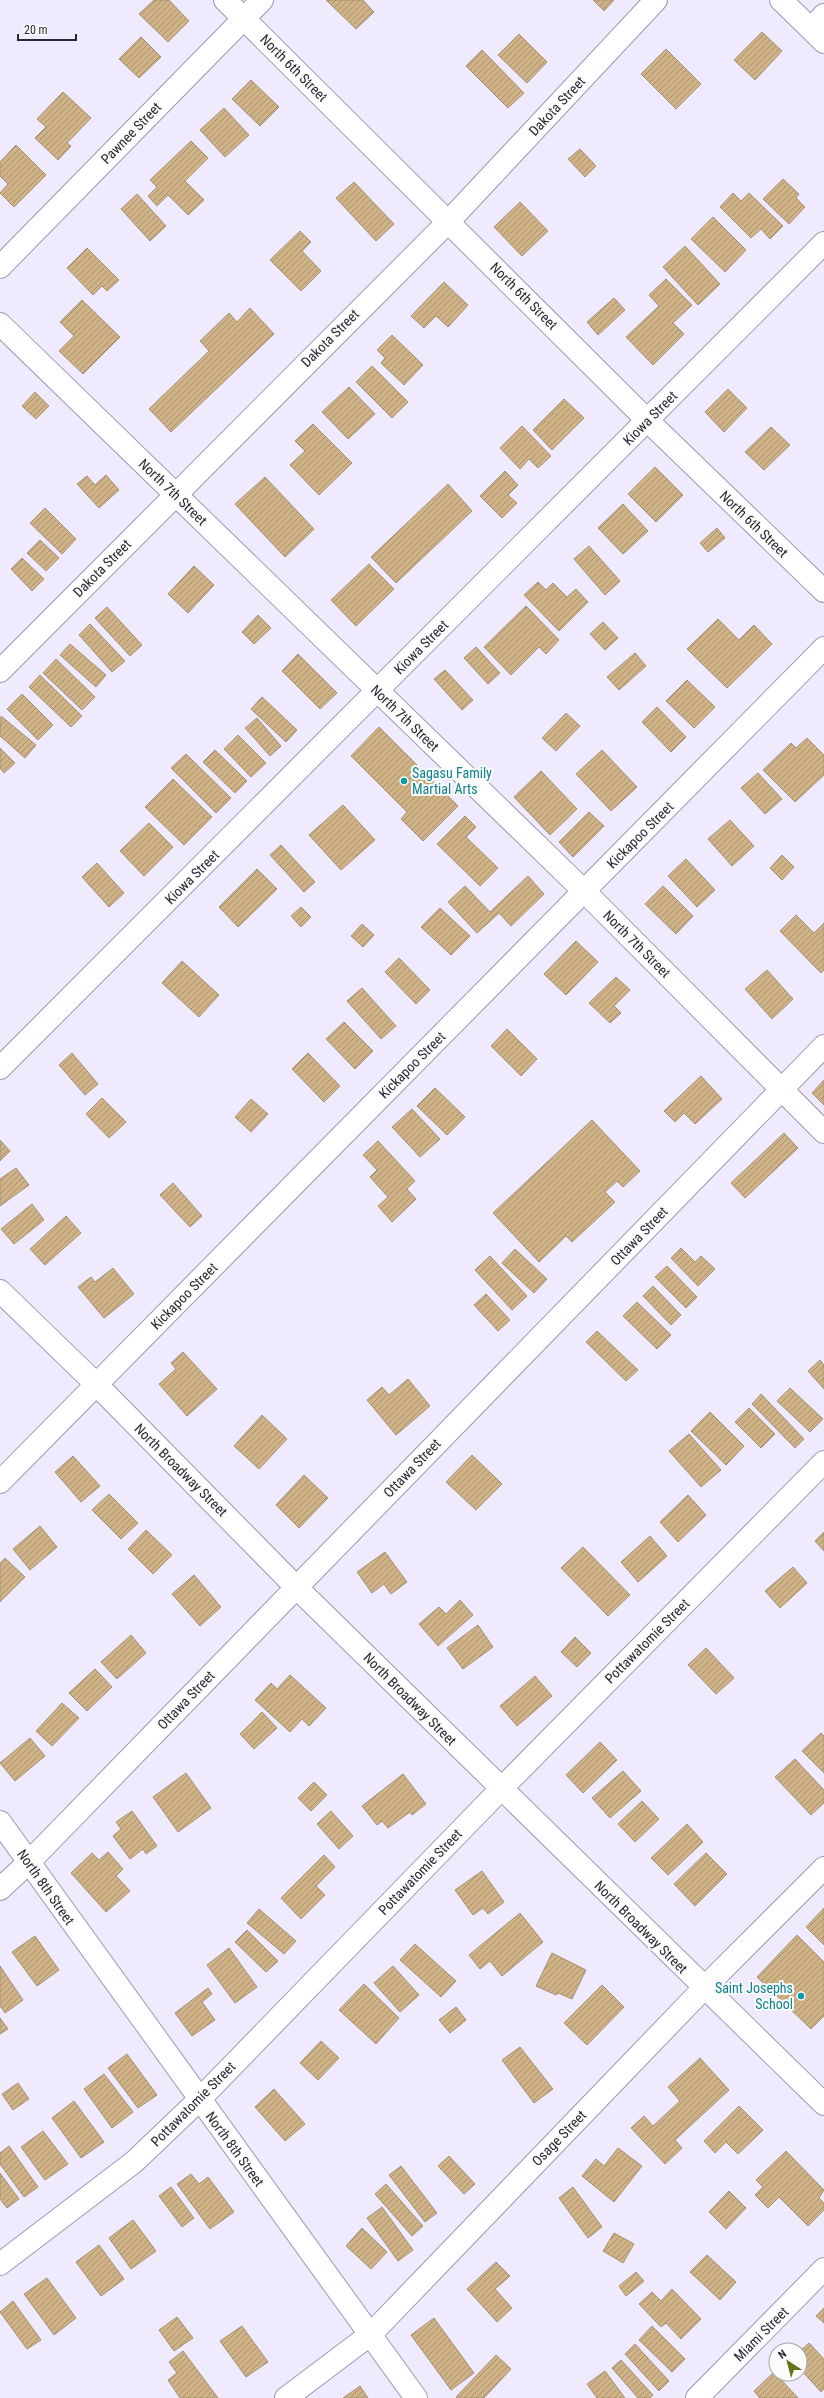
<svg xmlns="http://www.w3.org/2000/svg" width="824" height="2398" font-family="'Roboto Condensed',sans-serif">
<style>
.building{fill:url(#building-hatch);stroke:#a49277}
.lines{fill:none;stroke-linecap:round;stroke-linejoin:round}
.minor-casing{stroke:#a096b4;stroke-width:24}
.minor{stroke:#fff;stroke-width:22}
.culture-dot{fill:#0f9aa8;stroke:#fbfbfb;stroke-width:1.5}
.labels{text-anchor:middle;stroke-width:4;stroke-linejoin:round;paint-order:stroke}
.street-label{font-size:14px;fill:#2b2733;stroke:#fbfbfb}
.culture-label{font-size:14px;fill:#0d838f;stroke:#fbfbfb;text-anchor:start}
</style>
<defs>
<pattern id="building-hatch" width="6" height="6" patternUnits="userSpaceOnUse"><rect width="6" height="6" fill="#cfb387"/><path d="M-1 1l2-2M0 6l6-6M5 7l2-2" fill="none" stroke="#a8926f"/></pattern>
</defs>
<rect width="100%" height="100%" fill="#f0eafe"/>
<path class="building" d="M154,0h15l20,21 -21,21 -29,-28z
M326,0h37l11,12 -18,17z
M593,0h21l-10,11z
M762,32l20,19 -27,29 -21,-20z
M519,34l28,28 -20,21 -29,-28z
M141,37l20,20 -22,21 -20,-19z
M666,49l35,35 -25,25 -35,-35z
M482,50l42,43 -16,15 -42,-42z
M251,80l28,27 -19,19 -28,-27z
M63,92l28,26 -24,25 4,3 -13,14 -23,-22 11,-11 -9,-8z
M224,108l25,27 -24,22 -25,-27z
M191,141l17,17 -23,23 19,19 -16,15 -20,-20 -11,11 -9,-10 9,-9 -7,-7z
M16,145l30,30 -32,32 -14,-14 8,-9 -8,-8v-14z
M580,149l16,17 -11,11 -17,-18z
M783,179l16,15 -3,4 9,9 -16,17 -26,-25z
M354,182l40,42 -18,17 -40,-43z
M733,193l8,8 8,-8 34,33 -13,13 -9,-10 -10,9 -31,-31z
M137,194l29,32 -16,15 -29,-32z
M520,202l28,29 -26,25 -28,-29z
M713,217l33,33 -21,22 -34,-33z
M300,231l11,11 -9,9 19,20 -20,20 -31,-31z
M685,246l35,38 -22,21 -35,-38z
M87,248l32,32 -12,11 -5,-5 -9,9 -26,-27z
M666,279l26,26 -19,18 11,11 -31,31 -27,-28 33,-31 -10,-11z
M444,282l24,23 -20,22 -12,-11 -12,12 -13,-12z
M614,298l11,12 -27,25 -11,-13z
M82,300l38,37 -37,37 -24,-23 15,-15 -14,-14z
M250,308l24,26 -103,98 -22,-23 60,-58 -9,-10 29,-28 8,9z
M392,335l31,30 -19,20 -23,-22 4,-5 -8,-8z
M372,366l36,36 -16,16 -36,-36z
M349,387l26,27 -27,25 -26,-27z
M728,389l19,19 -23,24 -19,-20z
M35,392l14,14 -13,13 -14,-13z
M564,399l20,19 -32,32 -19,-20z
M313,424l39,39 -33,32 -29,-30 15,-14 -10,-10z
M522,426l29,30 -13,12 -9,-9 -9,10 -20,-21z
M771,427l19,18 -26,25 -19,-18z
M655,467l28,28 -27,27 -28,-28z
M505,471l13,14 -10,10 9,8 -15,15 -22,-22z
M106,475l13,15 -20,18 -22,-24 10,-8 8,9z
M265,477l49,52 -29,28 -50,-53z
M448,484l24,27 -76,72 -25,-26z
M623,504l25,27 -25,23 -25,-26z
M45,508l31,31 -14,15 -32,-31z
M717,528l8,10 -17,14 -8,-9z
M40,540l19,18 -13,13 -19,-18z
M589,546l31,35 -15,14 -31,-36z
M22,558l22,21 -12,12 -21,-22z
M369,564l25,25 -38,37 -25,-26z
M194,566l20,19 -26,28 -20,-19z
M538,582l8,8 7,-7 14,14 9,-8 12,13 -29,29 -35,-36z
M526,606l33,34 -13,14 -7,-7 -28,28 -27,-28z
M107,607l35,38 -12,11 -35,-38z
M258,615l13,13 -17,16 -12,-12z
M718,619l21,21 15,-15 18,19 -45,44 -40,-39z
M603,622l15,16 -13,12 -15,-16z
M90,624l35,37 -13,11 -33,-37z
M70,644l36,31 -10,12 -36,-32z
M476,647l24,26 -12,11 -24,-26z
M635,653l11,13 -27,24 -12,-13z
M298,654l39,39 -17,16 -38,-38z
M56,659l39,38 -13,13 -39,-37z
M445,670l28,30 -11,10 -28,-31z
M40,675l42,41 -11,11 -42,-40z
M687,680l28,27 -21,21 -28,-27z
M22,694l31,31 -15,15 -31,-31z
M262,697l35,33 -11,12 -35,-33z
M657,707l29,30 -15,15 -29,-30z
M566,713l14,13 -24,25 -14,-13z
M1,716l35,29 -11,13 -25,-22z
M257,718l24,28 -11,10 -25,-28z
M379,727l79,79 -35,35 -22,-22 6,-7 -56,-56z
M238,735l28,28 -15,14 -27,-28z
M807,738l17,17v20l-29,27 -32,-32 28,-27 5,5z
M0,748l15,15 -11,10 -4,-5z
M215,750l32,31 -12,12 -32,-31z
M602,750l35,37 -26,24 -35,-37z
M186,754l45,44 -15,15 -45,-45z
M541,771l36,38 -27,26 -36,-38z
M758,773l24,26 -17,15 -24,-26z
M173,779l39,38 -28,28 -39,-38z
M343,805l32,35 -34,30 -32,-35z
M589,812l15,14 -31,31 -14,-15z
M465,816l11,11 -10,10 32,31 -18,18 -43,-42z
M730,820l24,26 -22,20 -24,-27z
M149,823l24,24 -29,29 -24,-25z
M281,845l34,37 -11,10 -34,-37z
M782,855l12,12 -12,13 -12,-12z
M686,859l29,31 -18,17 -29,-31z
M97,863l27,30 -15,14 -27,-30z
M257,869l20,20 -39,38 -19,-20z
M528,876l16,18 -33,32 -12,-13 -22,20 -29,-31 17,-16 25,26z
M663,886l30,30 -17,18 -31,-30z
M301,907l10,10 -10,10 -10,-11z
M440,908l30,28 -19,19 -30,-28z
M796,915l18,18 10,-10v47l-3,3 -41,-42z
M362,924l12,11 -11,12 -12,-11z
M576,941l22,21 -32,33 -22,-21z
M399,958l31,32 -14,14 -31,-32z
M182,961l37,34 -20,22 -37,-34z
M767,970l26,29 -21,20 -27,-30z
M616,977l14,13 -16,16 7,7 -11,10 -21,-20z
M362,988l34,38 -15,13 -34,-38z
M344,1022l29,29 -18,18 -29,-30z
M507,1029l30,30 -16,17 -30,-30z
M72,1053l26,31 -13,11 -26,-30z
M308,1053l32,33 -16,16 -32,-33z
M701,1076l21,23 -27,25 -11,-11 -9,9 -11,-11z
M824,1080v25l-12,-12z
M435,1088l30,29 -18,18 -30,-29z
M102,1098l24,24 -17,16 -23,-24z
M251,1099l17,15 -17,18 -16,-15z
M412,1109l28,30 -20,18 -28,-30z
M592,1120l48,51 -17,16 -6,-6 -12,11 10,10 -43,40 -6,-6 -27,26 -46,-49z
M784,1133l14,15 -53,50 -14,-15z
M0,1140l10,11 -10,10z
M378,1141l37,40 -8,8 9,10 -24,23 -14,-16 10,-9 -18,-20 7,-7 -14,-15z
M16,1168l13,17 -29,21v-27z
M173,1183l29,33 -12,11 -30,-32z
M32,1204l12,16 -30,24 -13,-15z
M66,1216l15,17 -36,32 -15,-16z
M681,1248l14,14 6,-6 14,13 -17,17 -27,-28z
M515,1249l32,30 -13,14 -32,-30z
M490,1256l37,40 -15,14 -37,-40z
M667,1266l30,31 -11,11 -31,-31z
M113,1268l21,26 -30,24 -26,-31 13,-10 4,5z
M653,1286l28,29 -10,10 -28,-29z
M486,1294l24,26 -12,11 -24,-26z
M637,1302l34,33 -14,14 -34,-33z
M597,1331l41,39 -12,11 -40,-39z
M183,1352l34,37 -30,27 -28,-32 17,-15 -5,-6z
M820,1360l4,5v24l-16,-18z
M408,1379l22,27 -34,29 -29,-35 15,-13 7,8z
M790,1388l33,31 -13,13 -33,-31z
M761,1394l43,45 -9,9 -43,-44z
M749,1408l26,26 -14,14 -26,-26z
M710,1412l34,34 -18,19 -35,-34z
M262,1415l25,24 -28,30 -25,-23z
M689,1434l32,36 -20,17 -32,-36z
M472,1455l30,29 -26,26 -30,-28z
M73,1456l27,30 -19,16 -26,-30z
M304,1475l24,23 -29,30 -23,-23z
M109,1494l29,29 -17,16 -29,-29z
M688,1495l18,20 -28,27 -18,-20z
M40,1526l17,21 -27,23 -17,-21z
M146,1530l26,25 -19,19 -25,-25z
M824,1532v19l-9,-10z
M650,1536l17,20 -29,26 -17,-20z
M583,1547l47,48 -22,21 -47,-48z
M385,1552l22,30 -16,12 -7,-10 -12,9 -15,-21z
M5,1558l20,19 -25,25v-39z
M793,1567l14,16 -27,25 -15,-17z
M194,1575l27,32 -21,19 -28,-32z
M460,1600l13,15 -35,31 -19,-22 20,-17 7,7z
M478,1625l15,22 -30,22 -16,-21z
M131,1635l15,18 -29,26 -16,-17z
M575,1637l16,16 -14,14 -16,-15z
M706,1648l28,30 -18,16 -28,-29z
M95,1669l17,18 -25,24 -18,-18z
M290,1675l36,33 -17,18 -7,-7 -12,13 -35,-32 16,-17 6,6z
M535,1676l17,20 -35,30 -17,-20z
M62,1703l17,15 -27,28 -16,-15z
M262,1712l15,16 -23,21 -14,-15z
M821,1733l3,3v37l-22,-22z
M30,1738l15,18 -30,25 -15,-18z
M600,1742l17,18 -34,33 -17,-18z
M795,1759l29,31v13l-13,12 -36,-38z
M623,1771l18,20 -31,27 -18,-20z
M186,1773l25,35 -33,24 -25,-35z
M403,1774l23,30 -14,11 -2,-3 -22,16 -6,-7 -5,4 -15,-19z
M314,1782l13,13 -16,16 -13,-13z
M642,1801l17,18 -24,23 -17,-18z
M132,1811l25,35 -11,8 -3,-5 -13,10 -17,-23 8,-7 -5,-7z
M331,1811l22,25 -14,13 -22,-25z
M687,1824l16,18 -35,33 -17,-17z
M108,1852l15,17 -7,7 14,15 -24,21 -35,-39 21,-20 7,7z
M706,1853l21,21 -32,32 -21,-22z
M324,1855l11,12 -19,19 9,9 -24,24 -20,-21z
M482,1871l22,31 -16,12 -5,-6 -10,7 -18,-25z
M824,1908v37l-18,-18z
M259,1909l37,32 -12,13 -37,-31z
M520,1913l23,29 -41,34 -12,-15 -10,8 -11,-14z
M247,1930l31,31 -12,11 -31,-30z
M797,1935l27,27v54l-13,13 -54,-52z
M35,1936l24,34 -22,16 -25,-34z
M415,1944l41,37 -15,16 -41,-37z
M229,1948l28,39 -22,16 -28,-38z
M552,1953l34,17 -14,29 -14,-6 -2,2 -20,-9z
M0,1966l23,34 -18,13 -5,-7z
M393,1966l26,29 -19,17 -26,-29z
M364,1984l35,34 -23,26 -37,-34z
M602,1985l22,22 -37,38 -23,-22z
M208,1988l4,6 -10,8 13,18 -23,16 -17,-23z
M456,2007l10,13 -16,13 -11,-13z
M0,2018l8,11 -8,5z
M321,2041l18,17 -21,22 -18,-17z
M520,2047l33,42 -19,14 -32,-43z
M127,2054l30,41 -19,13 -30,-40z
M700,2058l29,32 -54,50 7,8 -17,16 -34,-36 13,-12 9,10 27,-25 -12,-14z
M104,2074l29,38 -21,16 -28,-39z
M18,2083l11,16 -16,11 -11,-16z
M274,2089l31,35 -20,17 -30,-34z
M74,2101l30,41 -23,16 -29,-40z
M739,2106l24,24 -25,24 -12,-12 -11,11 -11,-12z
M43,2131l25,33 -23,16 -24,-33z
M9,2146l29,41 -14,10 -24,-33v-11z
M618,2148l24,18 -28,36 -32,-26 14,-17 8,7z
M786,2151l38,39 -5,8 5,5v7l-16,16 -29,-29 -11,11 -13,-13 8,-8 -7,-7z
M449,2156l26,28 -11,10 -26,-28z
M401,2166l36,47 -12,9 -36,-47z
M0,2173l19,26 -12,9 -7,-9z
M191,2174l8,10 9,-7 26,35 -24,17 -33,-45z
M386,2184l37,42 -11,10 -37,-42z
M171,2187l23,31 -12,9 -23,-31z
M573,2187l29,40 -14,11 -29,-40z
M729,2191l17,17 -20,21 -17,-17z
M382,2207l31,43 -15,11 -31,-43z
M133,2220l23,31 -25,18 -22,-31z
M362,2228l25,24 -16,17 -25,-23z
M614,2233l20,11 -11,19 -20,-12z
M99,2245l25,34 -23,17 -25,-34z
M707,2255l29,27 -16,18 -30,-28z
M496,2262l14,14 -15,13 17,19 -15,14 -30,-33z
M636,2272l8,9 -18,15 -7,-10z
M47,2278l29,40 -22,17 -30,-41z
M672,2289l29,30 -20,20 -15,-16 -5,4 -22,-23 13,-12 9,9z
M13,2301l28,39 -14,9 -27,-37z
M824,2308v15l-8,-7z
M177,2317l16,21 -19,13 -15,-21z
M434,2318l40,55 -23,17 -40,-55z
M242,2326l26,36 -22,15 -26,-36z
M652,2326l33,33 -13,13 -33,-32z
M809,2343l15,16v30l-3,3 -21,-23v-18z
M635,2344l34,37 -10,10 -34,-37z
M183,2351l35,47h-38l-12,-18 9,-7 -8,-11z
M496,2355l15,14 -27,29h-26l-2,-1z
M621,2360l32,35 -3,3h-12l-26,-30z
M605,2371l20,27h-28l-10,-14z
M774,2372l2,2 22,24h-38l-6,-7z
M360,2386l8,12h-25z"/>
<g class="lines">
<defs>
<path id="minor" d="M225,0l423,421 176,170
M781,0l43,42
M811,29l13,-14
M0,267l262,-267
M0,324l584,567 240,241
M0,671l449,-450 207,-221
M0,1068l824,-825
M0,1291l96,93 200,203 528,517
M0,1482l824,-834
M0,1822l416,576
M0,1889l28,-26 796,-817
M0,2264l134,-102 65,-62 302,-311 323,-327
M286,2398l85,-64 333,-346 120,-120
M697,2398l127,-129"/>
</defs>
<use href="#minor" class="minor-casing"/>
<use href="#minor" class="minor"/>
</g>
<g class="culture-dot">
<circle cx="404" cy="781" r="4"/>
<circle cx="801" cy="1996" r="4"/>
</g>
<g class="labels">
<g class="street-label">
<text transform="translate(294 68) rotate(45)" y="5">North 6th Street</text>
<text transform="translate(557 106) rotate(-47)" y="5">Dakota Street</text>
<text transform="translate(131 133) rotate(-46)" y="5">Pawnee Street</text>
<text transform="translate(524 296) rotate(45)" y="5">North 6th Street</text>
<text transform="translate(330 338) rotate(-45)" y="5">Dakota Street</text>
<text transform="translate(650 418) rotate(-45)" y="5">Kiowa Street</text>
<text transform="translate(173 492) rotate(44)" y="5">North 7th Street</text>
<text transform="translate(754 524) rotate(44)" y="5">North 6th Street</text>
<text transform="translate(102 568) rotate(-45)" y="5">Dakota Street</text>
<text transform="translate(421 647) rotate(-45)" y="5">Kiowa Street</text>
<text transform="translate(405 718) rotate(44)" y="5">North 7th Street</text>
<text transform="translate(640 835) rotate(-45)" y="5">Kickapoo Street</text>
<text transform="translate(192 877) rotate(-45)" y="5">Kiowa Street</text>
<text transform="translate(637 944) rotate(45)" y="5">North 7th Street</text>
<text transform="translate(412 1065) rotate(-45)" y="5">Kickapoo Street</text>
<text transform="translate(639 1236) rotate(-46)" y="5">Ottawa Street</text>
<text transform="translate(184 1296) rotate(-45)" y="5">Kickapoo Street</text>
<text transform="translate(412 1468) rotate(-46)" y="5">Ottawa Street</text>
<text transform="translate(181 1470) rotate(45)" y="5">North Broadway Street</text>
<text transform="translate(647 1641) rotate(-45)" y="5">Pottawatomie Street</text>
<text transform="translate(410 1699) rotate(45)" y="5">North Broadway Street</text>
<text transform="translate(186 1700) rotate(-46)" y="5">Ottawa Street</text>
<text transform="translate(420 1872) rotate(-46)" y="5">Pottawatomie Street</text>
<text transform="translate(46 1887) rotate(55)" y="5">North 8th Street</text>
<text transform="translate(641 1927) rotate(45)" y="5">North Broadway Street</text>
<text transform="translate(193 2104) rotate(-45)" y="5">Pottawatomie Street</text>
<text transform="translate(559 2138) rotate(-46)" y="5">Osage Street</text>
<text transform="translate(235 2149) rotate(54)" y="5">North 8th Street</text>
<text transform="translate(761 2334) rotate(-45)" y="5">Miami Street</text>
</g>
<g class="culture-label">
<text x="412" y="778">Sagasu Family<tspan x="412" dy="16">Martial Arts</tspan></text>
<text x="793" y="1993" text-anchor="end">Saint Josephs<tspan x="793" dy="16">School</tspan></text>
</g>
</g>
<g transform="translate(788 2362) rotate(324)"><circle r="19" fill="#fbfbfb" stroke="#a8a6ab"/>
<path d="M0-3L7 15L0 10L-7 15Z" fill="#687018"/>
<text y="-6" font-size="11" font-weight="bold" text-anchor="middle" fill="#2b2733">N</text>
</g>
<path d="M18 34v6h58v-6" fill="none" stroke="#2b2733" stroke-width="2"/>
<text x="24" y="34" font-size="12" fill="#2b2733" stroke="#fbfbfb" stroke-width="3" paint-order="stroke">20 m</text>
</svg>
